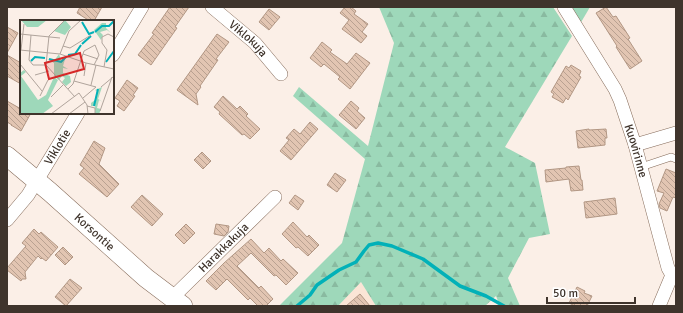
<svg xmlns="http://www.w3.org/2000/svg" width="683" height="313" font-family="Signika,sans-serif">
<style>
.built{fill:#fbe5d6}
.forest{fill:url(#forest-firs)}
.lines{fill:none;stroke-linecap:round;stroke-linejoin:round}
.stream{stroke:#02b1b8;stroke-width:3.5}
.building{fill:url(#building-back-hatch);stroke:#b29784}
.lane-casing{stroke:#876d5c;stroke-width:8}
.street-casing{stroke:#876d5c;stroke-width:14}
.secondary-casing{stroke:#876d5c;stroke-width:20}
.lane{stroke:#fff;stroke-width:7}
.street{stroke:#fff;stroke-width:13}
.secondary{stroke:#fff;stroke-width:19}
.labels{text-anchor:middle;stroke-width:3;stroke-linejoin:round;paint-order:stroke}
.street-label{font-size:12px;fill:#3f342c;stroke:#fff}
.inset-river{fill:none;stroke:#02b1b8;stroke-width:2}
.inset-road{fill:none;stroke:#b0a49c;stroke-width:1}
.view{fill:#d62828;fill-opacity:0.15;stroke:#d62828;stroke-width:2}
.inset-edge{fill:none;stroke:#3f342c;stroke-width:2}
</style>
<defs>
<pattern id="forest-firs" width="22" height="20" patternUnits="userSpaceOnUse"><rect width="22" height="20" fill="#9ed8ba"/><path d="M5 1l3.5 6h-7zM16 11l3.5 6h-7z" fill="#89baa0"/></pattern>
<pattern id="building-back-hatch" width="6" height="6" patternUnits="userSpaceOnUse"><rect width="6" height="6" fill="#e2c5b2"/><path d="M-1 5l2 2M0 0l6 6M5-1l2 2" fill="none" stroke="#b9a191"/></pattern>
</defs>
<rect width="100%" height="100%" fill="#fbefe7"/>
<path class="built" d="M361,282l15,24h-38z"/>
<path class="forest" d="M379,7h174l19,29 -67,111 30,16 15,71 -21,4 -21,40 12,28h-20l-4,-10 -11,10h-109l-15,-24 -23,24h-59l63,-63 23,-84 -72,-63 6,-9 69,59 26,-103z
M569,7h21l-10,17z"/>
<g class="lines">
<path class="stream" d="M297,306l13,-11 7,-10 22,-15 17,-8 8,-11 5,-6 9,-2 14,3 31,13 37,27 26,10 18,10"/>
</g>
<path class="building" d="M80,7h22l-8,14h-4l-13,-8z
M170,7h19l-14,20 2,1 -26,37 -13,-10 16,-21 -2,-1z
M345,7h6l5,4 -2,3 14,10 -6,8 5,4 -6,7 -19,-14 7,-9 -9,-7z
M606,7l7,10 3,-1 14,22 -2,1 14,22 -12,8 -14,-22 1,-1 -21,-33z
M269,9l11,8 -11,13 -10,-8z
M7,27l11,6 -11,20z
M217,34l12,8 -13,17 2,1 -18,26 1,1 -5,7 2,11 -21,-15z
M322,42l10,8 -2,2 17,12 9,-11 14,10 -20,26 -12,-10 2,-2 -16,-13 -3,3 -11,-9z
M7,55l14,8v21l-14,-8z
M571,65l10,6 -2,5 2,1 -13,23 -2,-2 -3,5 -11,-6 2,-3 -3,-2 15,-26 3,2z
M127,80l11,8 -5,7 2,1 -11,15 -7,-5 3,-5 -5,-3z
M223,96l14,13 3,-3 8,8 -2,2 14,13 -10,10 -6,-5 -2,1 -23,-21 1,-2 -6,-5z
M7,101l14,8v4h10l-10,18 -10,-6h1l-5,-3z
M351,101l8,7 -2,3 8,7 -9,11 -17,-14z
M310,122l8,7 -27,31 -11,-9 9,-11 -3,-2 8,-9 6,5z
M589,129v1l17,-1 1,9h-2v7l-27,3 -2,-17z
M94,141l11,7 -6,16 20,20 -12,13 -28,-23 5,-6 -4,-3z
M202,152l9,9 -8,8 -9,-9z
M579,166l2,14h1l1,10 -12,1 -2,-12 -23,3 -1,-12 21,-2v-1z
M666,169l10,4v25l-3,-1 -6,14 -7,-3 -1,-4 5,-11 -7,-2z
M335,173l11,7 -9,12 -10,-7z
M142,195l21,19 -11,12 -21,-19z
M295,195l9,6 -6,9 -9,-7z
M615,198l2,16 -31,4 -2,-16z
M293,222l14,15 2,-2 10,10 -11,11 -10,-9 -2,1 -14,-14z
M186,224l9,9 -11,11 -9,-9z
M216,224l13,2 -1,6 -4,4 -10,-2z
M34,229l5,5 2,-2 17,15 -12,14 -4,-3 -1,1 -3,-3 -13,16 1,7h-4l-1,2 -14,-11v-2l19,-22 -4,-3z
M251,239l13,14 5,-5 12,13 2,-2 15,14 -12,12 -10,-10 -2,1 -23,-23 -14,13 22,22 2,-2 12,13 -7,7h-8l-8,-8 -2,2 -21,-21 -11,11 -10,-9 18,-18z
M63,247l10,10 -8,8 -10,-10z
M70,279l12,9 -16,18 -11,-9z
M577,287l8,4 -1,2 8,3 -5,10h-12l-6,-3z
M360,294l10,12h-24z"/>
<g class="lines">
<defs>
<path id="lane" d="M641,167l30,-10 5,2"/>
<g id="street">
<path id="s1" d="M212,7l43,36 26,31"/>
<path id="s2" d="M564,7l51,82 5,11 15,45 33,123 4,7 -13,31"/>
<path d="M113,55l29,-48"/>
<path d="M635,145l41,-12"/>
<path id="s3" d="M7,220l21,-25 50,-82"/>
<path id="s4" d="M172,298l103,-101"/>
</g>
<g id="secondary">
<path id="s5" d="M7,156l43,36 96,86 37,28"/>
</g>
</defs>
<use href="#lane" class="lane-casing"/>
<use href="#street" class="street-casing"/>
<use href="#secondary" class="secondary-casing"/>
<use href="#lane" class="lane"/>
<use href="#street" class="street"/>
<use href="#secondary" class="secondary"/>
</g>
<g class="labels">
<g class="street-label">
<text dy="4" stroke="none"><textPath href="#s1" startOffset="48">Viklokuja</textPath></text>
<text dy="4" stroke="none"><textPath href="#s3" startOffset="89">Viklotie</textPath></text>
<text dy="4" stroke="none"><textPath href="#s2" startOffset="162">Kuovirinne</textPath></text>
<text dy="4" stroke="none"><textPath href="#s5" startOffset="116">Korsontie</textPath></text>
<text dy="4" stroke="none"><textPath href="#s4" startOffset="72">Harakkakuja</textPath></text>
</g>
</g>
<g transform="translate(20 20)">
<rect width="94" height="94" fill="#fbefe7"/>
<path d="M45,0l6,7 -6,8 -11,-4zM39,34l2,6 5,-4 -3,10 5,3 -5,-1v5l7,3 1,6 -5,4 -4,-4 3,-4 -3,-2 -3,4 -5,-4v-13l-7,-4 7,2zM4,50l2,2 -5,4 17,24 8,-5 8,-18 4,3 -10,20 5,6 -11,8h-22v-41zM82,67l-4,12 5,3 -4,-2 -2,8 4,1 -2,5h-4v-8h-4v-3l4,-3 2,-9 -2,-1z" fill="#9ed8ba"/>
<path d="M1,0h26l-9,7h-11zM82,3h4v5l5,5 -4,-3 -7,2 3,3 -2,5 -7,-10z" fill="#9ed8ba"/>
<path class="inset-river" d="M62,2l7,12 5,-2M75,12l7,-6h7l5,-5M62,24l9,-8M48,35l7,-1 6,-9M29,39l12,3 5,-5M11,41l4,-4 10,1M86,42l8,-11M74,86l4,-17"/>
<path class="inset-road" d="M45,0l-16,16 -3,29 29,32M0,14l40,4M11,15l-2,25 4,5h13M43,26l7,2 21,-13M0,30l40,4 26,9 28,6M1,30l3,-26M40,34l9,-23 12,-11M63,34l15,5M0,44l22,27M84,47l3,-17 -5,-7v-6l6,-3 6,3M15,55l14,-4M64,56l2,-13M54,61l22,6 -13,11M71,65l5,-20M81,67l12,-10M48,69l5,-5 11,-33 11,-6 4,10 -5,10M20,76l8,-16M31,77l12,-12M67,86l8,2v6M80,91l12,-34M31,94l28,-21 8,12 1,9M49,94l16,-12"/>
<path class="view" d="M60,33l4,16 -35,10 -4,-16z"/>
<rect width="94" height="94" class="inset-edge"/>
</g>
<rect width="683" height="313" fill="none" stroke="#3f342c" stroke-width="16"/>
<path d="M547 297v6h88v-6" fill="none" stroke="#3f342c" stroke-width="2"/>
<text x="553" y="297" font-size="12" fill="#3f342c" stroke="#ffffff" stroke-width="3" paint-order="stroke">50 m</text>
</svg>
